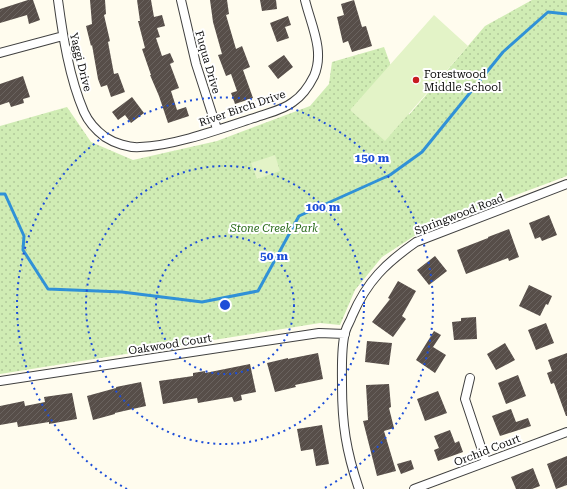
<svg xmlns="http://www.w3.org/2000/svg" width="567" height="489" font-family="'Roboto Serif',serif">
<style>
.grass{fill:url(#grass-dots)}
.pitch{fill:#e3f3c7}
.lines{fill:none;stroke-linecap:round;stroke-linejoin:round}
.stream{stroke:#3091d7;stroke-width:3}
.building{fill:url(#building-hatch)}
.minor-casing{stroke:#404040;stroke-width:10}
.minor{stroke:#fff;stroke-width:8}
.ring{fill:none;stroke:#1d4ed8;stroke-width:2;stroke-dasharray:2 4}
.poi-dot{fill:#c71b20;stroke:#fff;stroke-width:1.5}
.labels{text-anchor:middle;stroke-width:4;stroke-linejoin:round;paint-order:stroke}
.street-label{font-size:11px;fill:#0d0d0d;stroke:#fff}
.poi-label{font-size:11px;fill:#0d0d0d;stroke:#fff;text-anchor:start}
.park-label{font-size:11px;font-style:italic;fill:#286a19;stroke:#fff}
.centre{fill:#1d4ed8;stroke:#fff;stroke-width:2}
.ring-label{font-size:12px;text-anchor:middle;font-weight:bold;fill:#1d4ed8;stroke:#fff;stroke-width:4;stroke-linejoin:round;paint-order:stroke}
</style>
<defs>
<pattern id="grass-dots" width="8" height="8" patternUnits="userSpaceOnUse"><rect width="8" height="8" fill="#d0ecb4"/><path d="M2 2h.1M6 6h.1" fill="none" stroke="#b1c99a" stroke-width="1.8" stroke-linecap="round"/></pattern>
<pattern id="building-hatch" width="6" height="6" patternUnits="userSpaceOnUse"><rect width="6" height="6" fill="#574e49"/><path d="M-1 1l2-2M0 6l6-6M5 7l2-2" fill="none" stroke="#6a635f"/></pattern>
</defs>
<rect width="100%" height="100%" fill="#fffcee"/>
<path class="grass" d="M532,0h35v176l-142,53 -43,28 -27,33 -15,35 -20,-2 -320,51v-248l67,-19 24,35 42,18 84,-19 93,-35 19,-22 3,-22 52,-15 25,68 76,-89z"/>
<path class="pitch" d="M434,15l34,31 -83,95 -35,-31z
M275,155l5,16 -23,8 -6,-16z"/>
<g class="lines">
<path class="stream" d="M0,194h5l19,42 -1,14 25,39 74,3 80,10 56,-11 41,-75 91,-41 32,-23 81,-100 45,-40 19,2"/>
</g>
<path class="building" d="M28,0h5l7,20 -11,4 -2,-9 -27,8v-14z
M90,0h15l1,14 -2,1 6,26 -2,1 6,32 4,-1 7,19 -14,5 -4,-12 -6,2 -3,-8 -6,-34 -1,1 -5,-20 6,-2z
M137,0h14l3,17 8,-2 3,11 -8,2 3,9 -4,1 6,18 8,-3 4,9 -4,2 9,24 -8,3 6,19 9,-3 3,9 -21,7 -9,-27 -9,-21h1l-9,-26 3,-1 -7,-27h2z
M210,0h17l2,14 -3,1 10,34 6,-3 8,21 -7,3 10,28 -18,6 -4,-11 6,-2 -6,-17 -5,2 -8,-21 4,-1 -9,-32z
M260,0h16l1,9 -15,2z
M354,0l8,27 4,-1 6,20 -20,6 -4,-11 -5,2 -6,-26 7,-2 -3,-11z
M288,16l3,9 -6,2 4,11 -12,4 -7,-19z
M284,55l9,12 -15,12 -10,-13z
M23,76l7,21 -7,2 1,4 -13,4 -2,-5 -9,3v-21z
M132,97l12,16 -13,10 -6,-8 -7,5 -6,-8z
M549,215l8,20 -15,6 -2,-4 -5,2 -6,-16z
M509,229l10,28 -10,4 -1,-3 -42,16 -9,-24 31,-12v-1z
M435,256l12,15 -18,14 -12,-15z
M398,281l18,10 -14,25 4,3 -13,18 -21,-15 18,-23 -2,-1z
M529,285l23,11 -4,9 -2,-1 -6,12 -21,-10z
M476,317l1,22 -23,1 -2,-18 9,-1v-3z
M546,323l8,20 -18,7 -8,-20z
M434,331l7,4 -8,12 13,8 -11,18 -19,-13z
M367,341l25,2 -3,22 -24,-3z
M505,343l10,17 -19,10 -9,-16z
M318,353l5,26 -28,6 1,2 -21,5 -8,-29 21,-5v1z
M567,353v63h-1l-12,-33 -3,1 -4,-11 5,-2 -4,-11z
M250,364l6,28 -15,3 1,5 -8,2 -2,-5 -34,6 -1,-5 -34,6 -4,-23 34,-5v-3l12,-2v2z
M518,375l8,21 -20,8 -8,-21z
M141,382l5,24 -31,7v1l-22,6 -6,-24 29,-8v-1z
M389,384l2,23 -2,1 5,20 -10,3 12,40 -19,5 -14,-55 5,-1 -2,-35z
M438,391l9,22 -22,8 -8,-22z
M72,393l5,26 -28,5v-2l-31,5 -1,-5 -17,3v-19l24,-5 1,5 20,-4 -1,-5z
M511,409l5,13 12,-4 3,8 -31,10 -8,-20z
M322,425l7,39 -13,2 -3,-17 -12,2 -4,-22z
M450,430l5,13 4,-2 4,11 -25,9 -4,-11 5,-2 -5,-12z
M567,456v29l-11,4 -9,-25z
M411,460l3,9 -13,5 -4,-10z
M533,468l7,18 -8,3h-16l-5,-12z"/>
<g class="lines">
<defs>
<path id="minor" d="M58,0c5,37 11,77 26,112 4,9 13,19 21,25 9,6 24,11 35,10 34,-1 83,-19 117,-30 11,-4 26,-7 36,-15 9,-6 16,-16 21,-26 11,-25 -3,-51 -9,-76
M181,0l15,64 21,65
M0,53l63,-17
M470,378l-5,21 21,63
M0,381l319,-48 26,1
M359,489c-13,-38 -17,-65 -17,-104 0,-15 -1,-38 3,-52 1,-6 5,-11 7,-17 15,-35 34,-53 64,-74l151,-58
M414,489l153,-57"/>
</defs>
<use href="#minor" class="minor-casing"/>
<use href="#minor" class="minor"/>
</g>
<g class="ring">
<circle cx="225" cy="305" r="69"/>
<circle cx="225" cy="305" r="139"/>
<path d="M127 489A208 208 0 1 1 323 489"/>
</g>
<circle class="poi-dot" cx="416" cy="80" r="4"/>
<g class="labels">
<g class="street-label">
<text transform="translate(81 62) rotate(76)" y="4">Yaggi Drive</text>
<text transform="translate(208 62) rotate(74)" y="4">Fuqua Drive</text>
<text transform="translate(242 108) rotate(-19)" y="4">River Birch Drive</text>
<text transform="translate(459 214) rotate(-21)" y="4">Springwood Road</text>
<text transform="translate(170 344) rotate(-9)" y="4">Oakwood Court</text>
<text transform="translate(487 450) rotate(-21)" y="4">Orchid Court</text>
</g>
<g class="poi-label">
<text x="424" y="78">Forestwood<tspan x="424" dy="13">Middle School</tspan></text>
</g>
<g class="park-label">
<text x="274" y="232">Stone Creek Park</text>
</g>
</g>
<circle cx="225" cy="305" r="6" class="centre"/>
<g class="ring-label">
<text x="372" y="162">150 m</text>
<text x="323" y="211">100 m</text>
<text x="274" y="260">50 m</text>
</g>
</svg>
